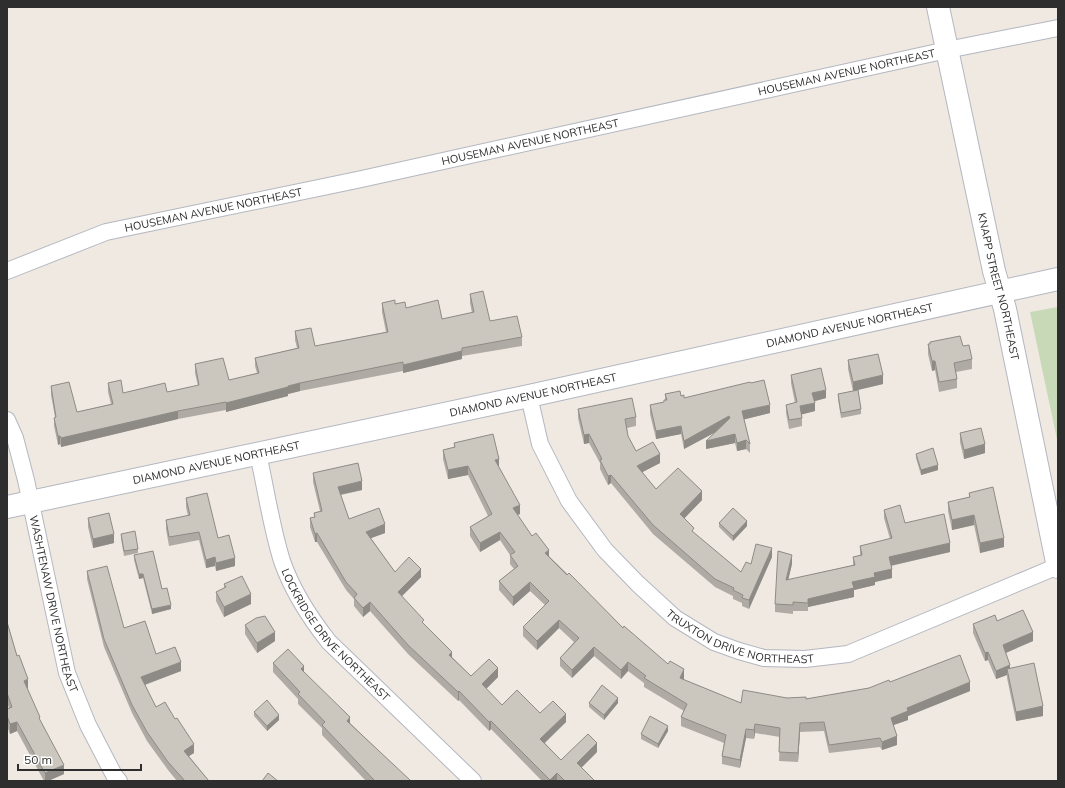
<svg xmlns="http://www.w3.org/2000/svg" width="1065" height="788" font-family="Mulish,sans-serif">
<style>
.cemetery{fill:#c8d9b8}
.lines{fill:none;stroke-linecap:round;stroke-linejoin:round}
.street-casing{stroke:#b4b7c1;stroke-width:18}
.secondary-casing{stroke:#b4b7c1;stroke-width:24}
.street{stroke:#fff;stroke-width:16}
.secondary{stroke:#fff;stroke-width:22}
.wall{fill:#afaba4}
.shaded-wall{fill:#8e8b86}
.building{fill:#cbc7bf;stroke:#8e8b86}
.labels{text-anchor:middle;stroke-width:3;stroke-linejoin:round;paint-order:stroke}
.street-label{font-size:11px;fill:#2e2e2e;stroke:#fff}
</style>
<rect width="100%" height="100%" fill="#efe9e1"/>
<path class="cemetery" d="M1058,307v137l-28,-132z"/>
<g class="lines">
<defs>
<g id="street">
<path id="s1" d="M7,271l99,-39 251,-52 590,-130 111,-22"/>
<path id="s2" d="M529,396l11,48 29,57 36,49 33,34 37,34 39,24 25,9 25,7 41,1 43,-5 210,-88"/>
<path id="s3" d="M7,420l8,18 11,42 41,193 21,52 26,50 5,6"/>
<path id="s4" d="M258,454c8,35 13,72 24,107 10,29 28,57 47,81l144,139"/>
</g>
<g id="secondary">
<path id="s5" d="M938,7l56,264 11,38 53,258"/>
<path id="s6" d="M7,507l522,-111 529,-117"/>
</g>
</defs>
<use href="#street" class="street-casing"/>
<use href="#secondary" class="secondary-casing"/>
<use href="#street" class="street"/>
<use href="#secondary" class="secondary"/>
</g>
<path class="wall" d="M470,294l20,27 32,16v9l-60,10v3l-59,14v-2l-103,20 -12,3v2l-62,16v-2l-48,9 -117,28 -1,-3 -2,1 -4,-19v-8l1,-1 -4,-22v-9l26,26 34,-8 -3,-12v-9l15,10 44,-1 31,-6 -3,-13v-9l34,16 28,-7 -2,-7v-8l42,-10 -2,-8v-9l20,15 71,-14 -4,-20v-9l13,1 11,4 36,11 30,-6 -2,-10z
M930,342l33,4 9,13v10l-16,3 1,7v9l-18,4 -4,-22 -3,1 -4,-17v-10h2z
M848,360l35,24 -25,6 3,19v5l-20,4 -3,-19v-5l15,-3 -5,-22z
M791,375l35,23 -12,3 1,10 -13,3v12l-13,3 -3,-16v-8l9,-2 -4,-20z
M665,394l16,2 3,2 86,15 -26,6 6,25v9l-4,-4 -9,2 -2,-8 -29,6 9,-17 -31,17 -3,-15 -25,5 -6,-25v-9l14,-3 1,-2z
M578,409l58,8v9l-9,2 1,8 8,15 24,12 -18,9 14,17 46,11 -18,18 10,15 47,39 10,-8 21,-7 -23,52 -7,-3v-3l-9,-4v-3l-18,-9 -62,-53 -42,-51 -3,2 -8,-16v-6l-11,-20 -5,1 -6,-26z
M960,433l25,20 -21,6 -4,-17z
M454,443l45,24 21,47 -3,1 15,21 17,20 74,72 61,50v2l57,23 46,-5 19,1 63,-11 21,-6 80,9 -62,25v4l-15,5 4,20 -15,5 -2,-3 -51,6 -5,-22 -24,1 -2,30 -19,-1 1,-24 -25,-4 -1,6 -8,-1 -6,30 -18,-4v-8l2,-13 -43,-17v-9l3,-6 -40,-24v-4l-16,-12 -7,8 -27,-23 -22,22 -12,-12v-8l14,-16 -15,-14 -22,22 -14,-14v-9l22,-22 -15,-14 -17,15 -14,-16v-9l15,-12 -4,-5v-9l-10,-15 -20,12 -10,-16v-9l18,-11 -20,-41 -20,4 -5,-20v-9l11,-3z
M916,454l22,16 -17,5 -5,-17z
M313,473l49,17 -21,5 8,24 36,14 -14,5 24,34 26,5 -19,19 22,29 28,32 19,19 27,1 -12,12 16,16 38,8 26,9 -21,21 16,17 36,-8 -16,16 14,13h-53l-51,-52 -2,2 -30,-31 -1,1 -50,-47 -38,-43 -7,6 -9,-11v-7l-8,-9 -29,-48h-2l-5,-15v-9l4,-1v-4l6,-2 -7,-29z
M969,493l35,54 -24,6 -6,-28 -22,5 -4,-19v-9l21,-5z
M186,498l32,40 17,28 -19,5 -1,-5 -9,2 -7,-28 -30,6 -3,-17v-9l22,-4 -2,-9z
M884,510l66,42 -59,14 1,12 -17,4v3l-21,5v7l-46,10v4h-15v3l-18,-2v-8l17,-40 -4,16 65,-15v-8l7,-2v-9l30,-7 -6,-21z
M88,518l26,25 -21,5 -5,-21z
M719,523l28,3 -14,15 -14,-14z
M121,534l17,15v4l-14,3 -3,-18z
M134,555l28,34 9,20 -19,5 -9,-36 -4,1 -5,-19z
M87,571l37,57 32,26 25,17 -36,14 11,22 38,46 -5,3 20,25h-32l-9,-11 -21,-29 -15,-28 -28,-66 -17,-68z
M224,584l27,20 -27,13 -8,-16v-9l8,-4z
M997,621l36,20 -27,12 4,15 33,48 -27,5 -9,-43v-3l-11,4 -8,-19 -3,1 -12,-28v-9z
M7,622l20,67 13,32 24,53 -16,7h-4l-27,-50 -7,3 -3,-8v-17l2,-1 -2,-6z
M245,625l30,16 -18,12 -12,-19z
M273,663l31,9 46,51 60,58h-44l-44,-46v-7l-24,-24v-5l-25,-27z
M589,703h29l-14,17 -15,-13z
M254,712l25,8 -12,11 -13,-15z
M668,731l-10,17 -17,-9v-5z"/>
<path class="shaded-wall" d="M462,351v8l-59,14v-8z
M932,361h3v9l-3,1z
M883,375v9l-30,7v-9z
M300,383v8l-12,3v2l-62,16v-9z
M826,390v8l-14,4v-9z
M815,403v8l-15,4v-9z
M770,405v8l-28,7v-9z
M178,411v8l-117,28v-9z
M729,416v9l-45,24v-8z
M681,426v8l-25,5v-8z
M589,434v9l-5,1v-9z
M735,434v9l-29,6v-8z
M58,436h2v8l-2,1z
M746,440v9l-9,2v-8z
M985,444v9l-21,6v-9z
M660,454v9l-23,12v-9z
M499,459v8l-4,-7z
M938,465v5l-17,5v-5z
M468,466v9l-20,4v-9z
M611,475v8l-3,2v-9z
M362,481v9l-24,5v-8z
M702,491v9l-22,23v-9z
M520,505v9l-7,3v-9z
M974,515v10l-22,5v-10z
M747,521v5l-14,15v-5z
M385,524v9l-19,7v-8z
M500,532v8l-20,12v-9z
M317,533v9h-2v-8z
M114,534v9l-21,5v-9z
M1004,538v9l-24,6v-10z
M950,543v9l-61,14v-9z
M772,548v9l-23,52v-9z
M549,550v9l-4,-6z
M792,555v9l-6,25v-9z
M215,557v9l-9,2v-8z
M235,558v8l-19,5v-8z
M421,569v8l-23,23v-8z
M892,569v9l-17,4v3l-21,5v7l-46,10v4v-12l66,-26z
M139,574h4v4l-4,1z
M530,582v9l-17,15v-9z
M251,594v10l-27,13v-10z
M370,602v9l-7,6v-9z
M171,605v4l-19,5v-5z
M559,620v8l-22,22v-9z
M275,632v9l-18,12v-10z
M1033,632v9l-30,13v-9z
M594,647v9l-22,22v-8z
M452,652v8l-3,-5z
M988,652v8l-3,1v-8z
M181,662v9l-40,15v-9z
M628,662v9l-7,8v-9z
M1010,665v9l-3,-5v6l-11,4v-8z
M304,666v10l-3,-7z
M498,668v9l-16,16v-9z
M684,669v9l-4,9v-9z
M28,679v10l-4,1v-9z
M970,682v9l-62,25v4l-17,6v-8l16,-10z
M459,691v9l-1,1v-9z
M618,698v5l-14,17v-5z
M1043,706v10l-27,5v-9z
M566,714v8l-26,25v-8z
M279,715v5l-12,11v-5z
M350,717v10l-3,-6z
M491,721v8l-2,2v-9z
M17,722v9l-7,3v-10z
M800,723v9l-2,30v-9z
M755,724v9l-1,6v-9z
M668,726v5l-10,17v-4z
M746,729v9l-6,30v-8z
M897,736v9l-15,5v-8z
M597,743v9l-20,20v-9z
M194,744v9l-10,6v-8z
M64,765v9l-16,7h-3v-8z
M557,773v8h-7v-1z"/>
<path class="building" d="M483,291l7,30 27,-5 5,21 -60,11v3l-59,14v-3l-103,21 -12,3v1l-62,16v-1l-48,9 -117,27 -1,-2h-2l-4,-18 2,-1 -5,-31 18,-4 8,30 36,-8 -5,-21 13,-3 2,13 42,-10 2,9 32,-7 -4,-21 28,-6 6,22 30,-7 -4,-15 44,-10 -4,-17 16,-3 4,18 73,-14 -6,-29 13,-3v4l10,-2 1,6 32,-8 4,19 32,-7 -4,-18z
M960,336l3,10 6,-1 3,14 -18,4 3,16 -18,3 -4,-21h-3l-4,-17h2v-2z
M878,354l5,21 -30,7 -5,-22z
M821,368l5,22 -14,3 3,10 -15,3 2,12 -13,2 -3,-15 11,-3 -6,-27z
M764,380l6,25 -28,6 8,33 -4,-4 -9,3 -2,-9 -29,7 24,-23 -1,-2 -45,25 -3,-15 -25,5 -6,-26 14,-3v-2h3l-2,-6 15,-3 1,5 3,-1v3l66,-16 1,1z
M858,390l3,19 -20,4 -3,-19z
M632,398l4,19 -11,2 3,17 8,15 17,-9 7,12 -23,12 19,23 22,-21 24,23 -22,23 14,14 -2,3 49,41 5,-10 5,2 5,-20 16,4 -23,52 -7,-2 1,-3 -10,-5 1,-2 -19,-9 -62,-54 -42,-50 -3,1 -8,-16 2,-1 -13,-25 -5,1 -6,-26z
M981,428l4,16 -21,6 -4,-17z
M493,434l6,25 -4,1 25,45 -7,3 19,28 4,-3 13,17 -4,3 22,22 2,-2 54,55 1,-2 44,38 2,-3 14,8 -4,9 61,25 2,-13 44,8 19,-1v2l63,-11 20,-8 1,2 70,-27 10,27 -63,26 1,3 -17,7 6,18 -15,6 -2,-4 -51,7 -5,-23 -24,1 -2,30 -19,-1 1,-24 -25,-4 -1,6 -8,-1 -6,31 -18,-4 4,-21 -45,-18 6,-13 -43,-26 2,-2 -18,-14 -7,8 -27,-23 -22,23 -12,-12 19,-20 -20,-18 -22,21 -14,-14 26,-26 -19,-19 -17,15 -14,-16 19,-15 -8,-11 5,-3 -15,-20 -20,11 -10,-16 22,-13 -24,-48 -20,4 -5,-20 12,-3 -1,-4z
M933,448l5,17 -17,5 -5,-16z
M358,463l4,18 -24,6 11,32 30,-11 6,16 -19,8 29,40 14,-15 12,12 -23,23 26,28 -2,2 30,30 -3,3 22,21 18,-17 9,9 -16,16 20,21 15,-15 23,23 13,-12 13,13 -26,25 21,21 27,-26 9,9 -20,20 18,18h-30l-8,-8 -7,7 -59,-59 -2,1 -30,-31 -1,1 -50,-47 -38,-43 -7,6 -9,-10 3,-4 -11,-12 -29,-49 -2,1 -5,-16 5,-1 -1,-4 8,-2 -9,-38z
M993,487l11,51 -24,5 -6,-28 -22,5 -4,-18 22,-5 -1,-4z
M207,493l11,45 11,-3 6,23 -19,5 -1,-6 -9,3 -7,-28 -30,5 -3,-17 24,-5 -4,-17z
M900,505l5,18 39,-9 6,29 -61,14 3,12 -18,4 1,4 -23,5 2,6 -46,11v4l-15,-1v3l-18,-1 3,-53 14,4 -6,25 69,-15 -2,-8 9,-2 -2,-9 32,-8 -8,-28z
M733,508l14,13 -14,15 -14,-13z
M109,513l5,21 -21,5 -5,-21z
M135,531l3,18 -14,2 -3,-17z
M153,551l9,38 5,-1 4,17 -19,4 -9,-35h-4l-5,-19z
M107,566l17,62 21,-7 11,33 19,-7 6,15 -40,15 15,30 9,-5 10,17 2,-1 17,26 -10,7 25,30h-24l-17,-19 -21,-30 -15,-27 -28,-66 -17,-68z
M242,576l9,18 -27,13 -8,-15 10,-5 -2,-3z
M1023,610l10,22 -30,13 7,20 -14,6 -8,-19 -3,1 -12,-29 22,-9 2,6z
M265,616l10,16 -18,11 -12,-18 11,-7z
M7,622l10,34 2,-1 9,24 -4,2 16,36 -1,1 25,47 -19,8 -28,-51 -7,2 -3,-8v-7l5,-2 -5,-14z
M288,649l16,17 -3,3 49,48 -3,4 63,59v1h-35l-53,-56 3,-3 -27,-28 2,-2 -27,-29z
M1034,663l9,43 -27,6 -9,-43z
M602,685l16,13 -14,17 -15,-12z
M267,700l12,15 -12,11 -13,-14z
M650,716l18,10 -10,18 -17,-10z
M268,773l10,8h-16z"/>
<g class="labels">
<g class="street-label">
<text dy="4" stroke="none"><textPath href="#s1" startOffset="864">HOUSEMAN AVENUE NORTHEAST</textPath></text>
<text dy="4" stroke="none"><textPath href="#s1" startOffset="540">HOUSEMAN AVENUE NORTHEAST</textPath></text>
<text dy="4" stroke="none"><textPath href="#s1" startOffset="216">HOUSEMAN AVENUE NORTHEAST</textPath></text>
<text dy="4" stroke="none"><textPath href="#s5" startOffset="286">KNAPP STREET NORTHEAST</textPath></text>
<text dy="4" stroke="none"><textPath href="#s6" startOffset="862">DIAMOND AVENUE NORTHEAST</textPath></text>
<text dy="4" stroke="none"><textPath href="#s6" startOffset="538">DIAMOND AVENUE NORTHEAST</textPath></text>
<text dy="4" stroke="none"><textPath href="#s6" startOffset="214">DIAMOND AVENUE NORTHEAST</textPath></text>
<text dy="4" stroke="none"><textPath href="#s3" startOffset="190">WASHTENAW DRIVE NORTHEAST</textPath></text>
<text dy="4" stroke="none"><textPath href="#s4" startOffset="202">LOCKRIDGE DRIVE NORTHEAST</textPath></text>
<text dy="4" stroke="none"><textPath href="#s2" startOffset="341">TRUXTON DRIVE NORTHEAST</textPath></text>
</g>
</g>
<rect width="1065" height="788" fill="none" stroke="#2e2e2e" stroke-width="16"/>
<path d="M18 764v6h123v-6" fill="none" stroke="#2e2e2e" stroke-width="2"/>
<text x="24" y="764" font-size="12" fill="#2e2e2e" stroke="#ffffff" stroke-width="3" paint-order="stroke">50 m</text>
</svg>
